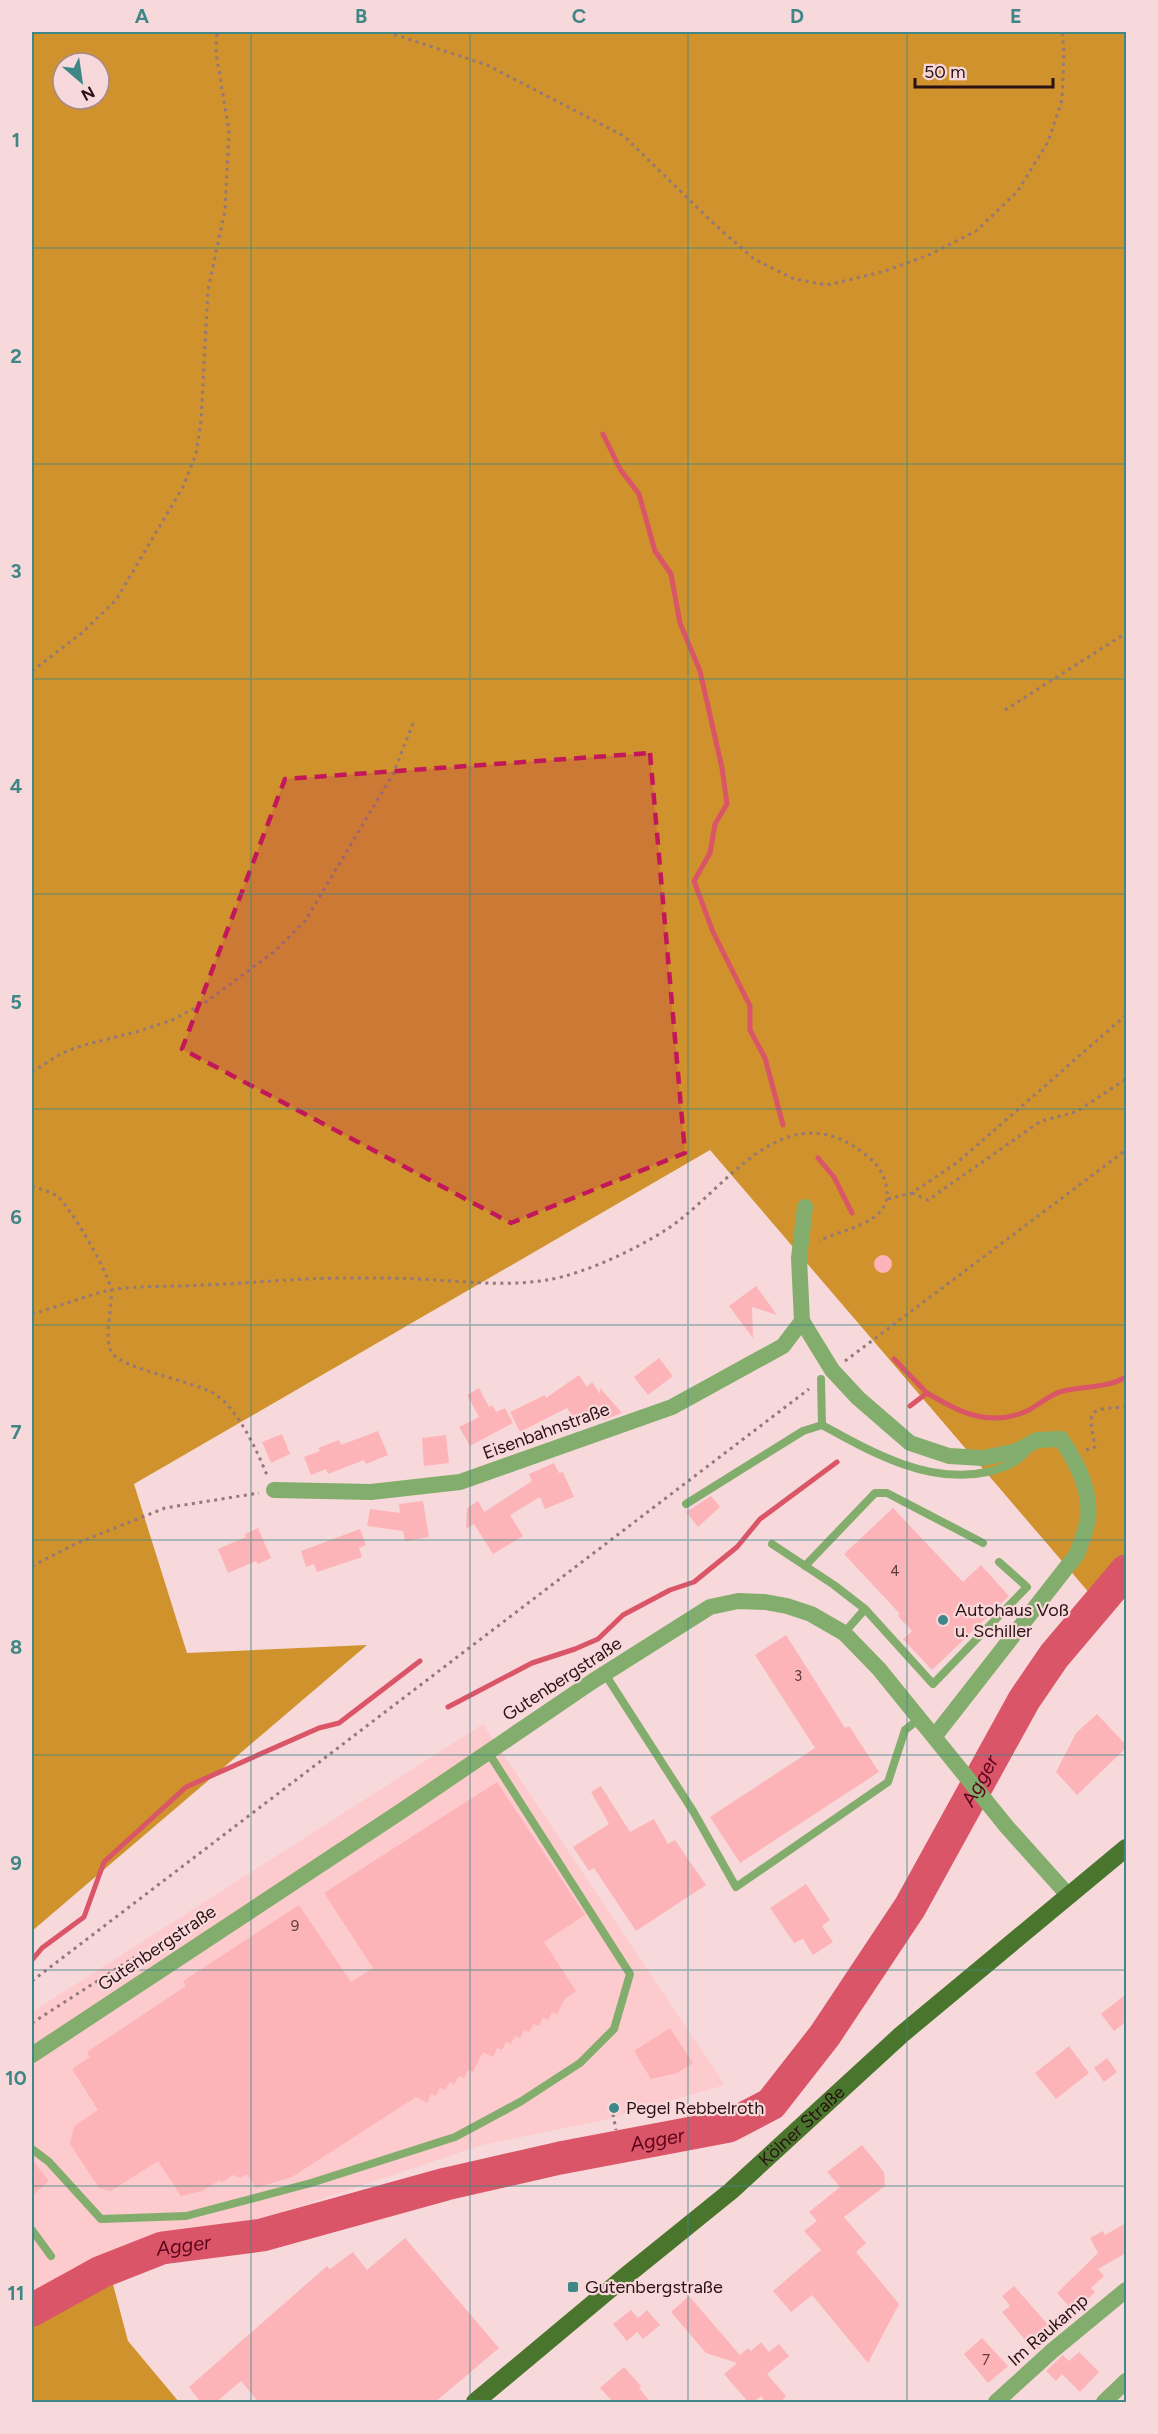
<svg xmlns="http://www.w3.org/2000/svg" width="1158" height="2434" font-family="Figtree,sans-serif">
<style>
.built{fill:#fdcbcd}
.forest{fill:#cf922c;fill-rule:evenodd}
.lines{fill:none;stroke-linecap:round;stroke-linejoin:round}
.stream{stroke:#da5567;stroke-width:5}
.river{stroke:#da5567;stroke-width:33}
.building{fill:#fdb4b8}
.path{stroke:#94787a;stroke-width:3;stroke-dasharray:3 4.5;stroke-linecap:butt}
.lane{stroke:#83ad6c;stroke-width:8}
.street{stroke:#83ad6c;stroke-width:16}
.primary{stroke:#49762c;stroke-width:18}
.marked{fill:#c2185b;fill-opacity:0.2;stroke:#c2185b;stroke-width:4.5;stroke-dasharray:12 8;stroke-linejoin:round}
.grid{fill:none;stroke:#3f8787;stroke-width:1.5;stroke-opacity:0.55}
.poi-dot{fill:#3f8787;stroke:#f8d9db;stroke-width:2}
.labels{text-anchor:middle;stroke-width:4.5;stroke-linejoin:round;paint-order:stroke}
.number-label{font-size:15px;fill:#5f3a3c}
.street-label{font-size:18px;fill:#2a1113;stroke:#f8d9db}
.poi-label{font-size:18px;fill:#2a1113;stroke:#f8d9db;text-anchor:start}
.water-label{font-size:20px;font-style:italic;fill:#5d051c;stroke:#f8d9db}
.neatline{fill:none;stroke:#3f8787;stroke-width:2}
.grid-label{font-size:20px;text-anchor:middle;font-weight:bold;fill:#3f8787}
</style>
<rect width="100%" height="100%" fill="#f8d9db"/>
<path class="built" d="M483,1724l242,361 -125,36 -118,24 -202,68 -174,45 -74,34v-280z"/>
<path class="forest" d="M32,32h1094v1545l-35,18 -381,-445 -576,334 53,169 180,-8 -335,286zM63,63h36v36h-36z
M106,2258l22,83 51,61h-141l-6,-3v-107z"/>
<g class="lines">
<path class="stream" d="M603,434l17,35 19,25 16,57 16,23 9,49 20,48 22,97 5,36 -12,20 -5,29 -16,28 19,51 37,74v24l15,28 18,67
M818,1158l16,19 18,36
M894,1359l33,34
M910,1406l17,-13c33,19 61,35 100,18 12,-6 23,-17 36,-20 22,-5 44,-3 63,-14
M448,1707l84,-44 43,-14 23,-10 25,-24 47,-25 24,-8 43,-35 23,-28 77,-57
M32,1960l10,-12 42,-31 20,-55 82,-75 133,-59 20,-5 81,-62"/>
<path class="river" id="s1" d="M32,2310l69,-38 61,-24 100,-13 184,-51 114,-26 169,-32 42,-22 54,-69 85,-128 114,-207 30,-44 72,-85"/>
</g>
<path class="building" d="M874 1264a9 9 0 1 1 18 0a9 9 0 1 1-18 0Z
M756,1286l21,29 -25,-8 1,31 -24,-32z
M659,1358l14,18 -25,19 -14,-18z
M579,1375l8,12 5,-5 8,12v-6l22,25 -19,7 -1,-14 -25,17 -10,-15 -47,24 -10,-20 35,-17 1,3z
M479,1388l10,19 3,-2 4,7 9,-4 8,15 -43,23 -11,-19 20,-10 -12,-22z
M378,1431l10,24 -22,9 -2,-4 -36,14 -2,-5 -15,6 -7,-18 16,-6 -2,-3 21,-8 2,5z
M282,1434l8,20 -19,9 -9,-21z
M446,1435l3,28 -25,3 -2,-28z
M554,1463l5,10 4,-1 11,25 -29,12 -5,-12 -30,18 13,21 -30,18 -19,-30 -8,5 1,-21 11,-7 6,11 48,-31 -3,-7z
M711,1496l9,11 -22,20 -12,-15z
M423,1501l6,36 -24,4 -2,-10 -36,-5 3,-17 30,4 -1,-9z
M893,1508l70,74 18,-17 28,31 -77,74 -29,-31 9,-8 -14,-15 2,-2 -56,-60z
M258,1528l13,30 -13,6 -2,-3 -28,12 -10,-24 28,-12 -1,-3z
M360,1529l6,16 -7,3 3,9 -45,15 -3,-8 -8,3 -5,-16z
M786,1635l59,93 4,-2 30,46 -139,91 -30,-46 105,-69 -60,-93z
M1097,1714l29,31v3l-49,47 -21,-23 20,-39z
M497,1782l88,133 -41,27 32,49 -11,8 -8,15 -5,-2 -4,8 -5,-2 -4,8 -5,-2 -5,8 -5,-2 -4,8 -5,-2 -4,8 -5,-2 -4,8 -5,-2 -4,9 -10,-5 -10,20 -5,-2 -4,8 -5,-2 -5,8 -4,-2 -5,8 -5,-2 -4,8 -5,-2 -4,9 -11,-6 -124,80 -36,11 -9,-14 -7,4 -7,-3 -12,8 -1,-3 -18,11 -21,5 -23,-35 -47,30 -12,-3 -29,-44 4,-18 24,-16 -26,-41 18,-12 -3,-5 99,-66 -3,-5 116,-76 52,77 22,-14 -49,-75z
M601,1786l29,46 24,-13 14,25 7,-4 31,45 -70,46 -42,-63 -5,3 -16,-24 36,-23 -18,-32z
M806,1884l24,36 -8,6 11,16 -20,13 -10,-16 -9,4 -24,-35z
M1126,1994v28l-12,9 -13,-17z
M670,2028l23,35 -16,10 -26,6 -17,-28z
M1069,2046l20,27 -33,26 -21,-26z
M1107,2058l10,14 -13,10 -10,-14z
M862,2145l22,27 1,14 -41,31 22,26 -10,9 43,52 -31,59 -56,-68 -21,17 -18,-21 48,-41 -17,-19 13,-10 -8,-9 31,-25 -13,-15z
M32,2160l17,21 -17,15z
M1126,2223v30l-28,16 6,7 -13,12 4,4 -21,20 -17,-19 41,-40 -8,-15 13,-7 2,4z
M405,2238l94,110 -65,55h-175l-18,-22 -26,22h-14l-12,-16 138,-121 3,3 23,-17 14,18z
M1014,2286l37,42 -9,8 6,5 -13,11 -33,-40 8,-6 -8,-10z
M689,2296l51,59 8,-7 3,3 10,-9 8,10 10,-8 10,12 -22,18 19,22 -7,7h-13l-5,-7 -8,7h-4l-25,-29 13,-11 -31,-10 -35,-41z
M631,2310l7,8 9,-8 13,15 -17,14 -6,-7 -10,9 -14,-17z
M982,2338l26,28 -20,17 -24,-29z
M1079,2352l20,20 -19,20 -18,-18 -6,7 -10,-10 17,-16 6,6z
M624,2367l17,19 -2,2 12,15h-37l-14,-15z"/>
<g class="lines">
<path class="path" d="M387,32l100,33 137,71 88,86 42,37 40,20 33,6 55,-13 49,-18 45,-23 41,-39 31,-50 14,-42 2,-49 -2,-19
M32,671l51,-39 33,-32 67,-113 13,-33 5,-33 7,-131 17,-80 4,-78 -13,-80 1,-20
M1005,710l121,-77
M32,1072l30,-19 22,-8 56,-14 32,-11 34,-18 69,-51 30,-30 88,-147 21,-53
M32,1186c7,3 18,5 25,10 13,10 52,77 54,94 2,17 -8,49 1,63 11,16 80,28 101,40 25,15 43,56 54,82
M912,1193l16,7 113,-79 35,-9 50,-33
M888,1199l24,-6 47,-32 167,-146
M32,1314c26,-7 52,-18 78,-24 29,-5 64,-3 93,-5 53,-2 106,-8 159,-7 19,0 38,0 57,1 43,2 85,8 128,1 39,-6 104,-37 134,-61 55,-44 110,-126 186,-63 12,9 18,20 20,34 4,34 -46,39 -68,51
M845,1361l281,-211
M1086,1450l9,-3c-7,-38 -8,-38 31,-40
M32,1566l43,-22 90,-36 94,-15
M32,1981l777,-592
M32,2023l101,-65 10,4
M613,2114l3,16"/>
<path class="lane" d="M821,1379l1,46c49,27 107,60 165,47 15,-3 30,-9 40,-21
M686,1504l117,-73 19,-6
M772,1544l62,41 31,24 -21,24
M805,1566l70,-73h12l96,50
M865,1609l68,75 94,-97 -28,-25
M605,1674l88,137 43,76 152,-105 17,-52 14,-11
M32,2149l17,13 52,57 85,-3 125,-33 144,-46 65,-35 60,-39 34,-34 16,-55 -142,-222
M32,2230l19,26"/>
<path class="street" d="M805,1207l-6,51 3,63 30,49 26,28 52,45 39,13 34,2 34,-7 20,-11 24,-1c15,22 30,51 27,79 -1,11 -7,24 -11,36l-143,183
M274,1490l97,2 89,-10 212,-75 111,-61 19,-25
M32,2055l371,-245 190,-129 117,-74 28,-6 27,1 22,4 24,8 33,19 35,36 128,158 61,68
M996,2402l56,-51 74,-61
M1104,2402l22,-21"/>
<path class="primary" id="s2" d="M475,2402l152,-127 104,-84 170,-156 225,-187"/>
</g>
<path class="marked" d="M650,753l35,400 -174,70 -329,-174 103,-270z"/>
<path class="grid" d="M251,32v2370M470,32v2370M688,32v2370M907,32v2370M32,248h1094M32,464h1094M32,679h1094M32,894h1094M32,1109h1094M32,1325h1094M32,1540h1094M32,1755h1094M32,1970h1094M32,2186h1094"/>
<g class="poi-dot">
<circle cx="943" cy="1620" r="6"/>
<circle cx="614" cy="2108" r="6"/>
<rect x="567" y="2281" width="12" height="12" rx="3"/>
</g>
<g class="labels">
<g class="number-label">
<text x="895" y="1576">4</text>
<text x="798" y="1681">3</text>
<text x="295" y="1931">9</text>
<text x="986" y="2365">7</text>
</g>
<g class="street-label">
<text transform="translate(546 1431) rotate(-20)" y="6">Eisenbahnstraße</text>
<text transform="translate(562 1679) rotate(-33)" y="6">Gutenbergstraße</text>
<text transform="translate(157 1948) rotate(-34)" y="6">Gutenbergstraße</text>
<text dy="6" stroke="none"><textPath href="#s2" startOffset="428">Kölner Straße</textPath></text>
<text transform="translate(1048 2330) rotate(-41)" y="6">Im Raukamp</text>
</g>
<g class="poi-label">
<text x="955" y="1616">Autohaus Voß<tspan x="955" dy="21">u. Schiller</tspan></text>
<text x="626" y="2114">Pegel Rebbelroth</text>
<text x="585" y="2293">Gutenbergstraße</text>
</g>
<g class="water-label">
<text dy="7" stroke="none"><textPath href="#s1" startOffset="1158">Agger</textPath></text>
<text dy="7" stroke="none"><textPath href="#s1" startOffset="652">Agger</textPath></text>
<text dy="7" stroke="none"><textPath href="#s1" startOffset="166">Agger</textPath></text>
</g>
</g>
<rect width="1158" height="2434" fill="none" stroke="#f8d9db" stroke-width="66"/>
<g transform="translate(81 81) rotate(151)"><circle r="28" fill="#f8d9db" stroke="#a6898b" stroke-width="1.5"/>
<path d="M0-4.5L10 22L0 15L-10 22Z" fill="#3f8787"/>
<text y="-9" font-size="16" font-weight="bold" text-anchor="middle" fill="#2a1113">N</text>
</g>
<path d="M915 78v9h138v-9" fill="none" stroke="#2a1113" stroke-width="3"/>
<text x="924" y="78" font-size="18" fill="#2a1113" stroke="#f8d9db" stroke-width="4.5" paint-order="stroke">50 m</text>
<rect x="33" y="33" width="1092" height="2368" class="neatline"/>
<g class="grid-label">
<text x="142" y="23">A</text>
<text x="361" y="23">B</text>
<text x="579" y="23">C</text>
<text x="797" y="23">D</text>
<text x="1016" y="23">E</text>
<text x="16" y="147">1</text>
<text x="16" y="363">2</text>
<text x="16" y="578">3</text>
<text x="16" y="793">4</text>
<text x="16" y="1009">5</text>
<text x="16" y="1224">6</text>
<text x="16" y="1439">7</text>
<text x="16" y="1654">8</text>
<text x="16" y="1870">9</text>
<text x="16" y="2085">10</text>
<text x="16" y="2300">11</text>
</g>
</svg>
